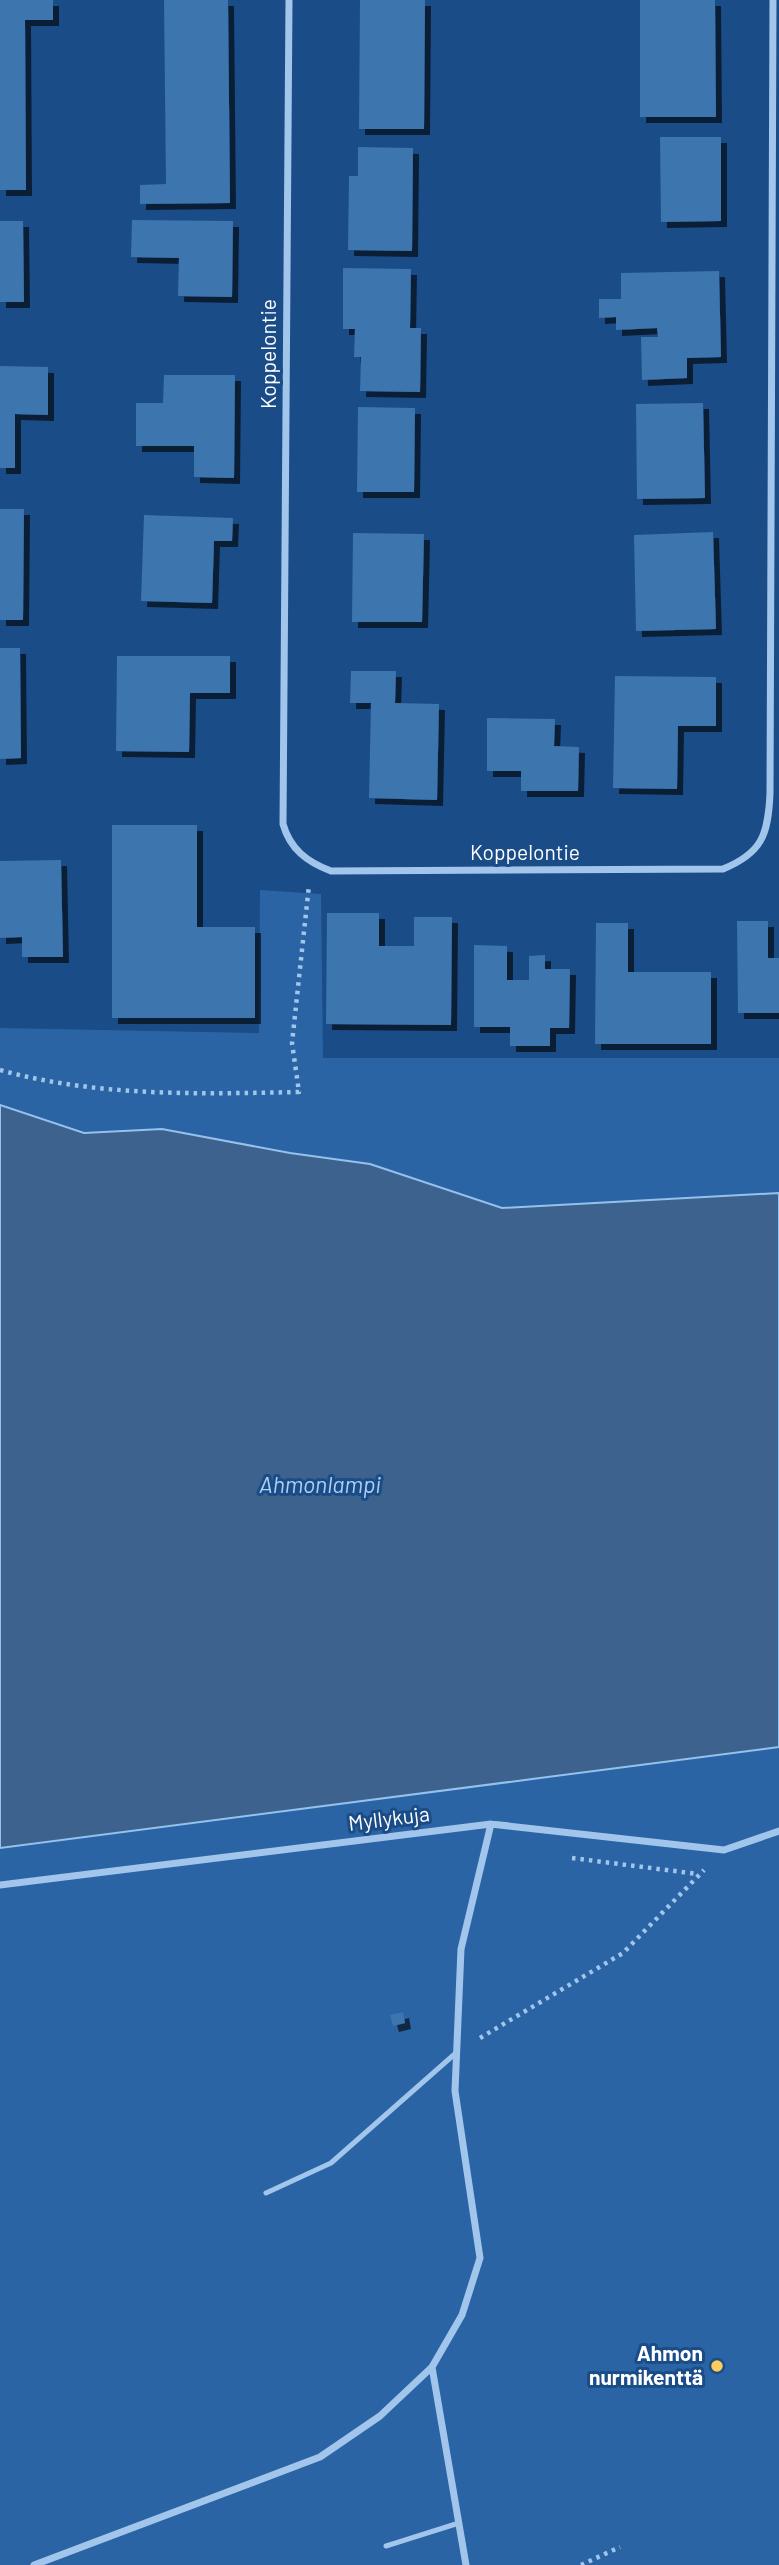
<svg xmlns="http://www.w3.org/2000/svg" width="779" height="2565" font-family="Barlow,sans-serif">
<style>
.green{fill:#2a64a4}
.water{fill:#3d628d;stroke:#94c1ee;stroke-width:2}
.building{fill:#3e74ae;filter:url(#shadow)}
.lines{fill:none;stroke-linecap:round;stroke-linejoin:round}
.path{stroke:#a2c5ec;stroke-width:4.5;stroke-dasharray:3.5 5;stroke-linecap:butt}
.lane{stroke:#a2c5ec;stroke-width:5}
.street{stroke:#a2c5ec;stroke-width:7}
.poi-dot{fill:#fecb5d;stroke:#1a4c87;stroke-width:2.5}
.labels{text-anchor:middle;stroke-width:6;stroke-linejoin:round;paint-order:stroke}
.street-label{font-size:21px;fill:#fff;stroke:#1a4c87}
.poi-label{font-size:21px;font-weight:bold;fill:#fff;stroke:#1a4c87;text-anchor:end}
.water-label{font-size:23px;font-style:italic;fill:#adcff4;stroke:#1a4c87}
</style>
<defs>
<filter id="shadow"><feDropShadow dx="6" dy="6" stdDeviation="0" flood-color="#0009"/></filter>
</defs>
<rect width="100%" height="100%" fill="#1a4c87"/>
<path class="green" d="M260,890l61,4 2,164h456v135l-277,15 -132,-44 -80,-11 -128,-24 -78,4 -84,-28v-77l259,5z
M779,1747v818h-779v-717z"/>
<path class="water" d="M0,1105l84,28 78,-4 128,24 80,11 132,44 277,-15v554l-779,101z"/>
<path class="building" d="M0,0h53v20h-28l1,170h-26z
M164,0h64l2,203 -90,1v-19l26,-1z
M360,0h65l-1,129h-65z
M640,0h75l1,117h-76z
M660,137h61v84l-60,1z
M358,147l55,1 -1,103 -64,-1 1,-74h9z
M132,220l101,1 -1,76 -54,-1 1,-38 -48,-1z
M0,221h23l1,81h-24z
M343,268l68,1 -1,59h11l-1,64 -60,-1 1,-34h-7l1,-28h-12z
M719,271l2,86 -34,1v20l-45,2 -1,-43h17l-1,-9 -41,2v-13l-17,1v-19h22v-26z
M0,366l48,1v48l-33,-1v54h-15z
M164,375h71l-1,103 -40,-1v-31h-58v-43h27z
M703,403l2,95 -68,1 -1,-95z
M358,407l57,1 -1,84h-57z
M0,509h24l-1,111h-23z
M144,515l89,3 -1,23h-18l-2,62 -71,-2z
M713,532l3,97 -80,2 -2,-96z
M353,533l71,1 -2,88h-70z
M0,648h20l1,110 -21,1z
M117,656h113v37h-40l-1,59 -73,-1z
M351,671h45l-1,32 44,1 -2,96 -68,-2 2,-95h-21z
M615,676l101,1v49h-38l-1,63 -64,-1z
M487,718l68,1 -1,27 25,1 -1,44h-57v-20h-34z
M112,825h85v102h58v91h-143z
M61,860l2,97h-41v-20l-22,1v-77z
M327,913h52v33h35v-29h38l-1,108 -125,-1z
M737,921h31v37h11v55h-41z
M596,923h32v49h83v72h-116z
M474,945l33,1v34h22v-24l16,-1v14h25l-1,59h-19v18h-40v-19h-36z
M403,2012l2,11 -12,3 -3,-11z"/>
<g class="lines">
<path class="path" d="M0,1070c98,27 199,24 299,22l-7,-49 17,-158
M572,1858l126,16
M480,2038l143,-85 81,-83
M581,2565l39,-18"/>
<path class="lane" d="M266,2193l65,-30 126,-111
M386,2546l73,-23"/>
<path class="street" d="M289,0l-6,824c7,25 24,38 48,47l392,-2c39,-16 45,-34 47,-75l3,-794
M0,1885l491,-61 233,26 55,-19
M432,2367l34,198
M34,2565l286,-108 60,-41 52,-49 30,-52 18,-57 -25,-167 6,-142 30,-125"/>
</g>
<circle class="poi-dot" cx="717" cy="2366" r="7"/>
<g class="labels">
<g class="street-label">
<text transform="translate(269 354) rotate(-90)" y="7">Koppelontie</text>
<text x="525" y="860">Koppelontie</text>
<text transform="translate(389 1819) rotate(-7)" y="7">Myllykuja</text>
</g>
<g class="poi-label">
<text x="703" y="2361">Ahmon<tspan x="703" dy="24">nurmikenttä</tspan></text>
</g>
<g class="water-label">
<text x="320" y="1493">Ahmonlampi</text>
</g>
</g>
</svg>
